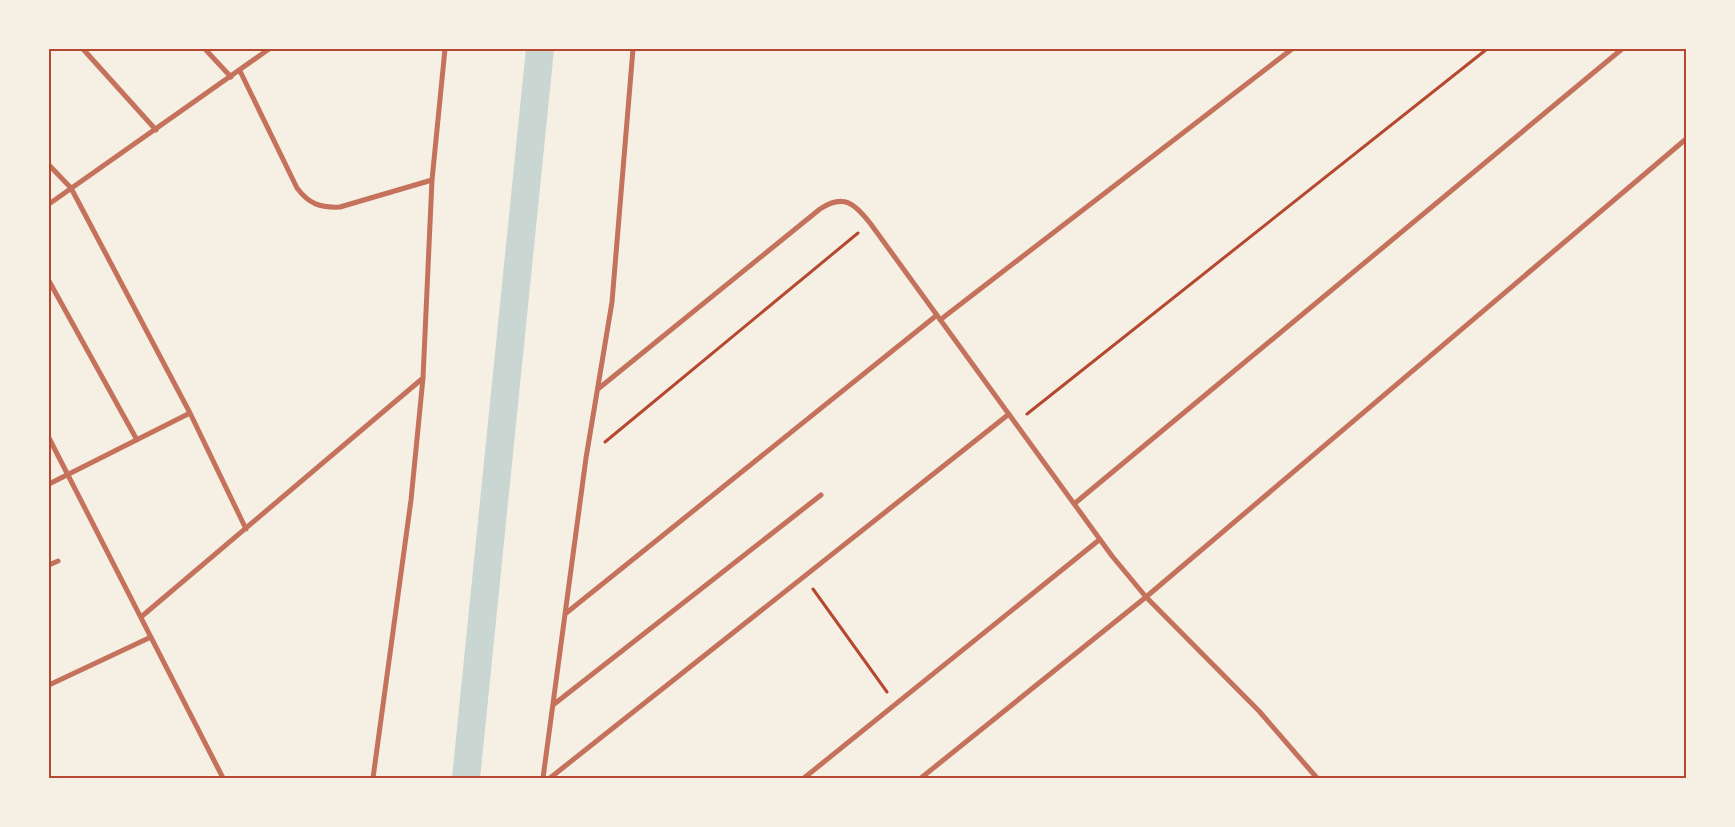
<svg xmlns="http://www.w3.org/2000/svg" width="1735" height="827" font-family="Poppins,sans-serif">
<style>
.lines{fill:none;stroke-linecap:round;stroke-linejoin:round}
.canal{stroke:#c9d6d2;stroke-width:28}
.path{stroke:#b5482f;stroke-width:3}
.minor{stroke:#c5725c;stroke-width:5}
.neatline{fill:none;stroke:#b5482f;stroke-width:2}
</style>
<rect width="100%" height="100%" fill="#f6efe4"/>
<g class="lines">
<path class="canal" d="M466,778l74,-729"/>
<path class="path" d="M1027,414l460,-365
M605,442l253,-209
M813,589l74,103"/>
<path class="minor" d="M83,49l73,81
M205,49l26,28
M240,71l57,117c12,16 23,20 43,19l92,-27
M49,165l22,23 119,225 56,116
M49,204l220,-155
M49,281l88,159
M940,320l352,-271
M598,389l222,-180c24,-16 35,-5 50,14l242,333 34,41 113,114 58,67
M49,438l174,340
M49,484l141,-71
M1074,504l548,-455
M49,565l9,-4
M565,614l372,-299
M141,617l282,-239
M49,685l102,-48
M553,705l268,-210
M373,778l38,-278 12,-122 9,-198 13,-131
M543,778l43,-320 26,-156 21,-253
M550,778l459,-364
M804,778l295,-238
M921,778l225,-181 540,-458"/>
</g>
<rect width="1735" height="827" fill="none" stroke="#f6efe4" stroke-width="100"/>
<rect x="50" y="50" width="1635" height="727" class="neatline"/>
</svg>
